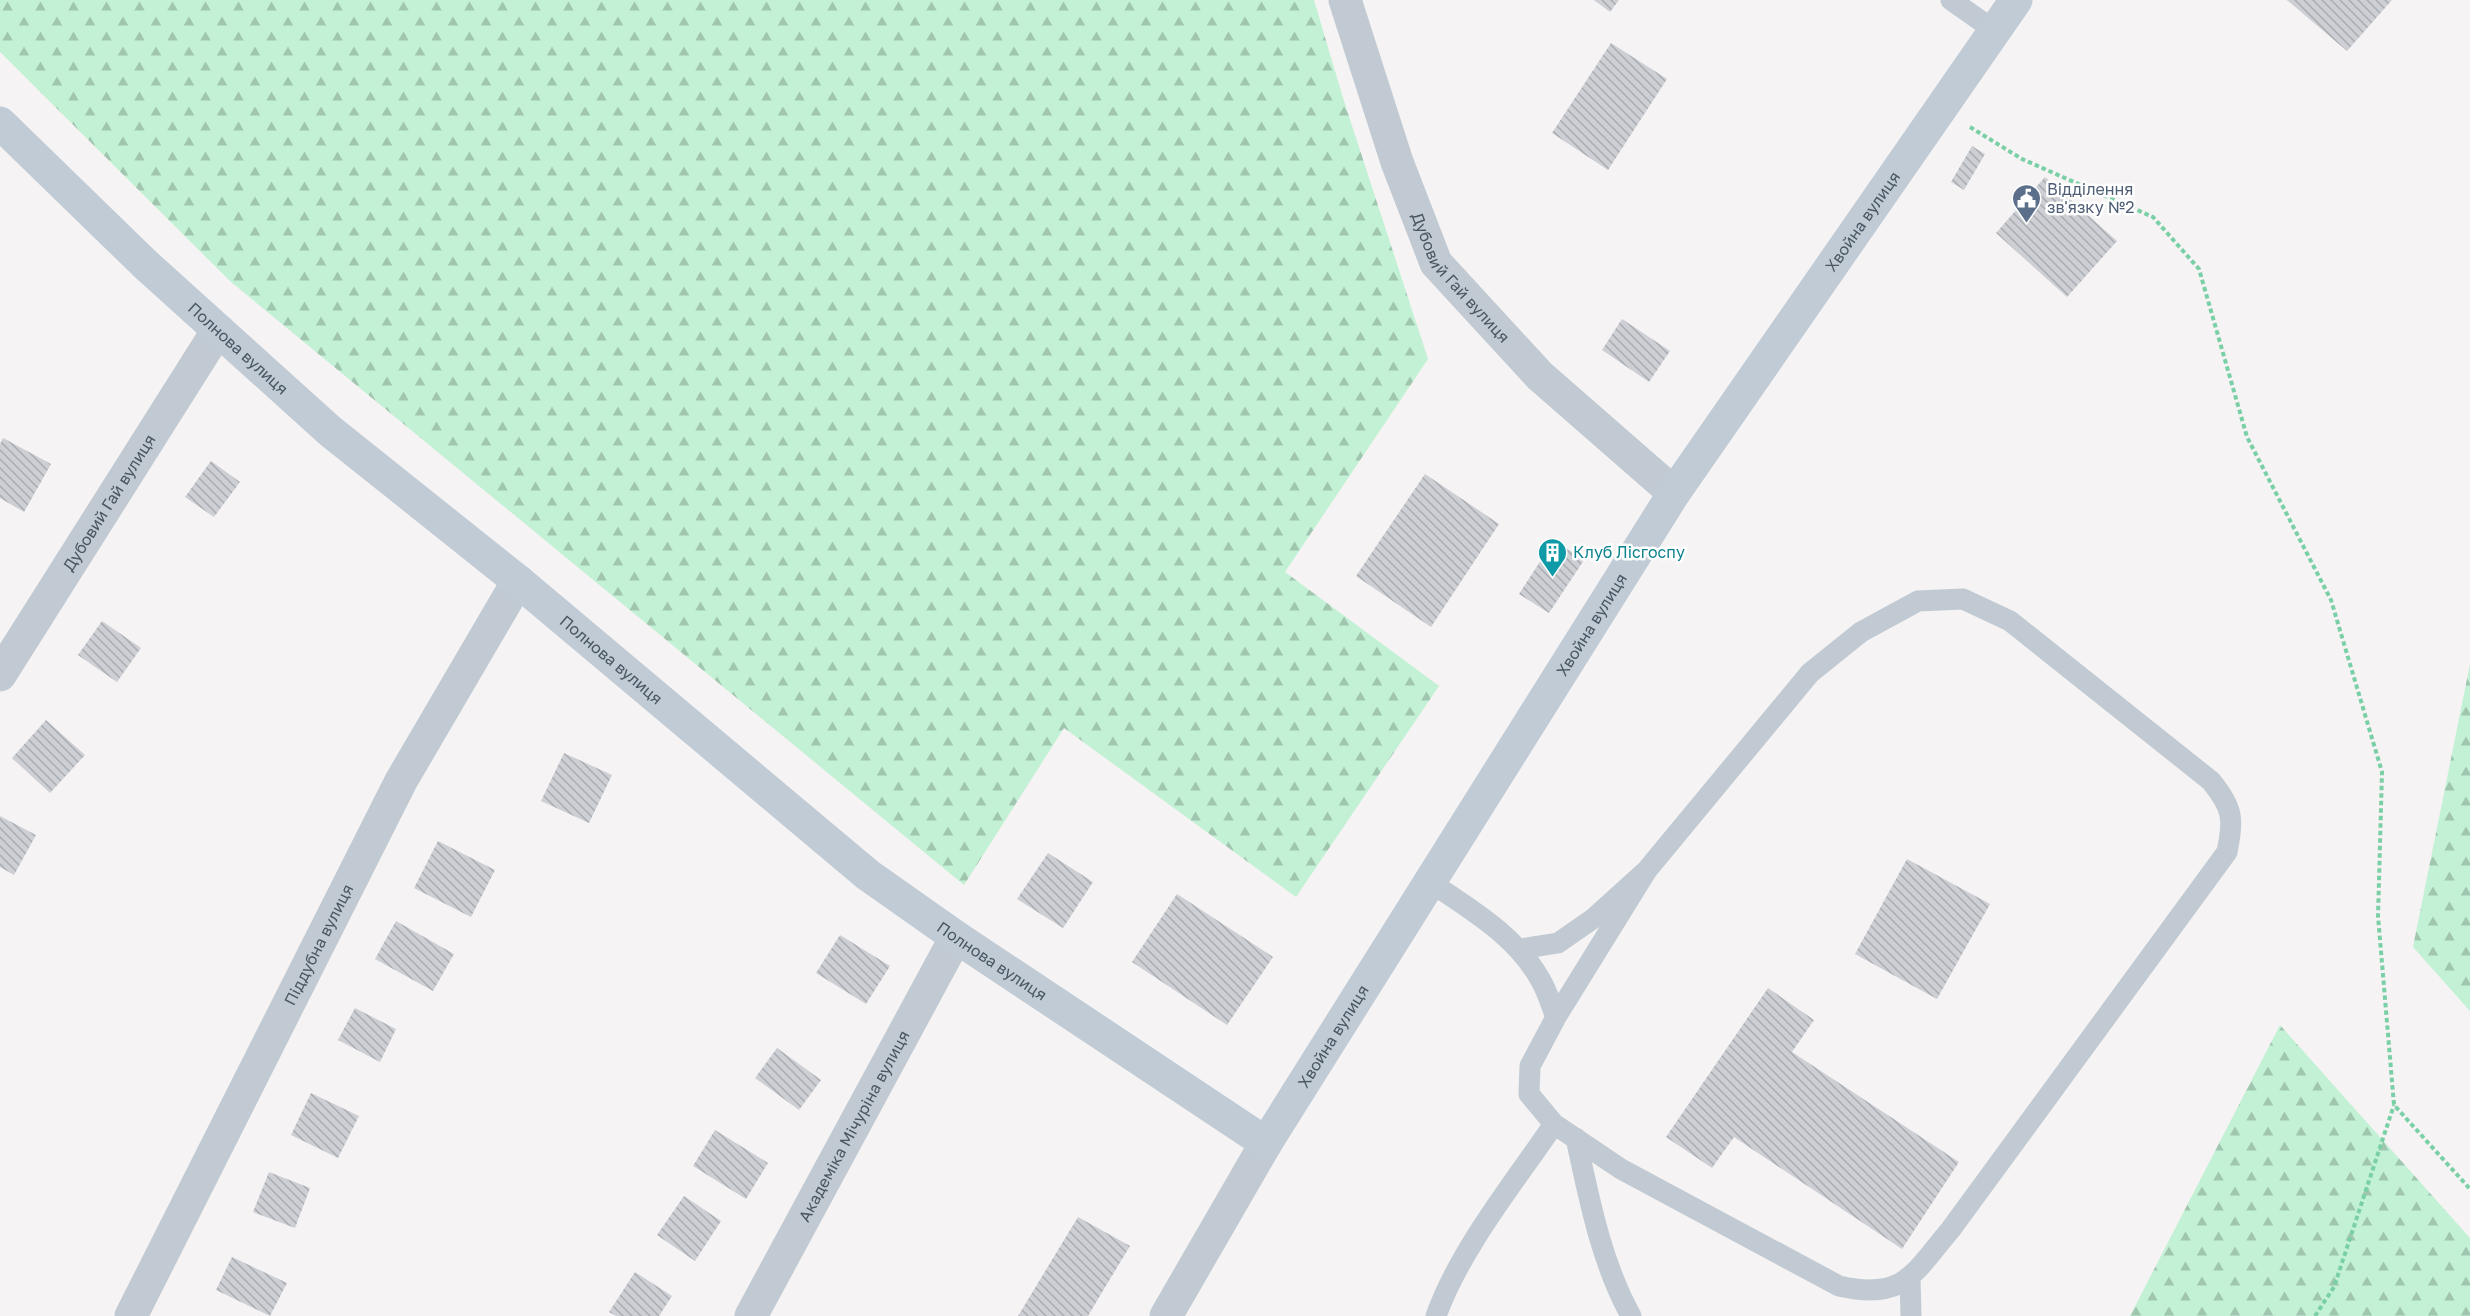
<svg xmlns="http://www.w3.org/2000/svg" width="2470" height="1316" font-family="'Golos Text',sans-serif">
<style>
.forest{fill:url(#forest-firs)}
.building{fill:url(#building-back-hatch)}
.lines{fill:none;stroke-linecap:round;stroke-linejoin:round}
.path{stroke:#7ad0a6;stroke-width:4;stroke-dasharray:4.5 3;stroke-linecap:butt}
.lane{stroke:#c1cad2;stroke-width:21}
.street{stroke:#c1cad2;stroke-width:33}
.secondary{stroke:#c1cbd6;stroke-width:33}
.labels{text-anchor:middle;stroke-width:5;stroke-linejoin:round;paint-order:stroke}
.service-label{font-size:16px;fill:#4e5e75;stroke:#fff;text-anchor:start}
.street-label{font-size:16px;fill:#4a5661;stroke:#fff}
.culture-label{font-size:16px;fill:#0d838f;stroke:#fff;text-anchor:start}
</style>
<defs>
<pattern id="forest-firs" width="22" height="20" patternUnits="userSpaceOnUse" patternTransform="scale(1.5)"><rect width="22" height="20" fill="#c3f1d5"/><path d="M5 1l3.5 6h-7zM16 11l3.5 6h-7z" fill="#a0c6b0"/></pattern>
<pattern id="building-back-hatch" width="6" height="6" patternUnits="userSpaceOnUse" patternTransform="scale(1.5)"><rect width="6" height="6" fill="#cdcfd5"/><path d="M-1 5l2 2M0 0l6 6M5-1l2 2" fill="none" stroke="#a8abb0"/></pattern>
</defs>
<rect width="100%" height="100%" fill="#f5f3f3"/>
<path class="forest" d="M0,0h1314l29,98 85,261 -143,213 154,114 -143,211 -232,-169 -100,157 -733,-603 -231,-230z
M2470,664v347l-57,-64z
M2280,1025l190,213v78h-340z"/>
<path class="building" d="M1594,0h25l-9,12z
M2287,0h105l-45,51z
M1611,43l56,36 -59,91 -56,-37z
M1972,146l13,8 -21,36 -13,-8z
M2045,177l72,64 -50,56 -71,-64z
M1622,319l48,32 -21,31 -47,-32z
M3,438l48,26 -27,48 -24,-14v-54z
M211,461l29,21 -26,35 -29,-20z
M1425,474l74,50 -68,103 -75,-51z
M1554,540l30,20 -35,53 -30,-19z
M102,621l39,27 -24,34 -39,-27z
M46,720l39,35 -35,38 -38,-35z
M564,753l48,22 -23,48 -48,-22z
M0,816l36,19 -22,40 -14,-8z
M438,841l57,29 -24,47 -57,-29z
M1048,853l45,29 -30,46 -46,-29z
M1907,859l83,45 -53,95 -82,-45z
M1177,894l96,63 -46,68 -95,-63z
M396,921l58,33 -21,37 -58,-32z
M840,935l50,31 -24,38 -50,-31z
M1768,988l46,32 -22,32 167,110 -57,87 -168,-112 -22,31 -46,-31z
M355,1008l41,21 -16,33 -42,-22z
M777,1048l44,32 -22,30 -44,-32z
M311,1093l48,23 -21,42 -47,-23z
M715,1130l53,33 -22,36 -53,-33z
M269,1172l41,16 -15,40 -42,-16z
M684,1196l37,25 -26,40 -38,-26z
M1078,1217l52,29 -29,48 -13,22h-70z
M232,1257l55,26 -17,33 -54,-26z
M635,1272l37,24 -13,20h-43l-7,-4z"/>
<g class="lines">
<path class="path" d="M1970,127l52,32 131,58 46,52 48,168 84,163 51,172 -4,144 16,189 76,84
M2315,1316l19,-29 60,-182"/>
<path class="lane" d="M1951,0l44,31
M1430,882c41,28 85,53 110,97 7,11 11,26 16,38
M1520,949l38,-6 36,-25 53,-48 163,-197 51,-41 57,-31 45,-2 47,22 201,160c22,27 23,38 16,71l-276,377c-38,45 -47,72 -112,57l-218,-117 -67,-45 -25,-30 1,-28 26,-49 91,-147
M1576,1138c13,60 25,124 55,178
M1910,1278l1,38
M1436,1316c24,-67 78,-133 118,-192"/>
<g class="street">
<path id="s1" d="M1345,0l52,162 39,101 104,113 134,117"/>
<path id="s2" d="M0,675l218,-345"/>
<path id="s3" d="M131,1316l270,-535 117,-200"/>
<path id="s4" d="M751,1316l205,-379"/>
<path d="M1166,1316l100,-173"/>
</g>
<path class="secondary" id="s5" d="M0,123l145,141 185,167 188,150 350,294 88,62 310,206 408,-650 342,-493"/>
</g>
<defs>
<symbol id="civic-pin" viewBox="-11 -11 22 30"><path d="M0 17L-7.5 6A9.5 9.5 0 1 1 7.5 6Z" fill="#5c6f8a" stroke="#fff"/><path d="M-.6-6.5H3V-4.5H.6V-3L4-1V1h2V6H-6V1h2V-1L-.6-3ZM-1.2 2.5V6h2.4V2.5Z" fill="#fff"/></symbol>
<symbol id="building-pin" viewBox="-11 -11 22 30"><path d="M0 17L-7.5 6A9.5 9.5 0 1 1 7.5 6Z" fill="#0f9aa8" stroke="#fff"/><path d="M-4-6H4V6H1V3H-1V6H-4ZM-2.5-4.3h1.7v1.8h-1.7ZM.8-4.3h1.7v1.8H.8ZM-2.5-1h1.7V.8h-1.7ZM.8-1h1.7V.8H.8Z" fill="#fff"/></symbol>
</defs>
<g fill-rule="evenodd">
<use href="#civic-pin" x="2010" y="182" width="33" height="45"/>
<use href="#building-pin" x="1536" y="536" width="33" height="45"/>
</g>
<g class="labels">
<g class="service-label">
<text x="2047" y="195">Відділення<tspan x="2047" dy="18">зв'язку №2</tspan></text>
</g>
<g class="street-label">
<text dy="6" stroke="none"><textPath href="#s5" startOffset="2727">Хвойна вулиця</textPath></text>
<text dy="6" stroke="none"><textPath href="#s1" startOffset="304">Дубовий Гай вулиця</textPath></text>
<text dy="6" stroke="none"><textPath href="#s5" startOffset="328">Полнова вулиця</textPath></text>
<text dy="6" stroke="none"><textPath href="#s2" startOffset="204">Дубовий Гай вулиця</textPath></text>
<text dy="6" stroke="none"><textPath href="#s5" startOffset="2241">Хвойна вулиця</textPath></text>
<text dy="6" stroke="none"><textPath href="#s5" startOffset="814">Полнова вулиця</textPath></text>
<text dy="6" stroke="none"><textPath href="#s3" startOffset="416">Піддубна вулиця</textPath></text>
<text dy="6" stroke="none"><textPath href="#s5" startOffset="1300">Полнова вулиця</textPath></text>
<text dy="6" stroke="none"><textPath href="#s5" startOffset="1755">Хвойна вулиця</textPath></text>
<text dy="6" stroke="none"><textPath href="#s4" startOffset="216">Академіка Мічуріна вулиця</textPath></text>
</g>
<g class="culture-label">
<text x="1573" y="558">Клуб Лісгоспу</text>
</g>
</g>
</svg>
